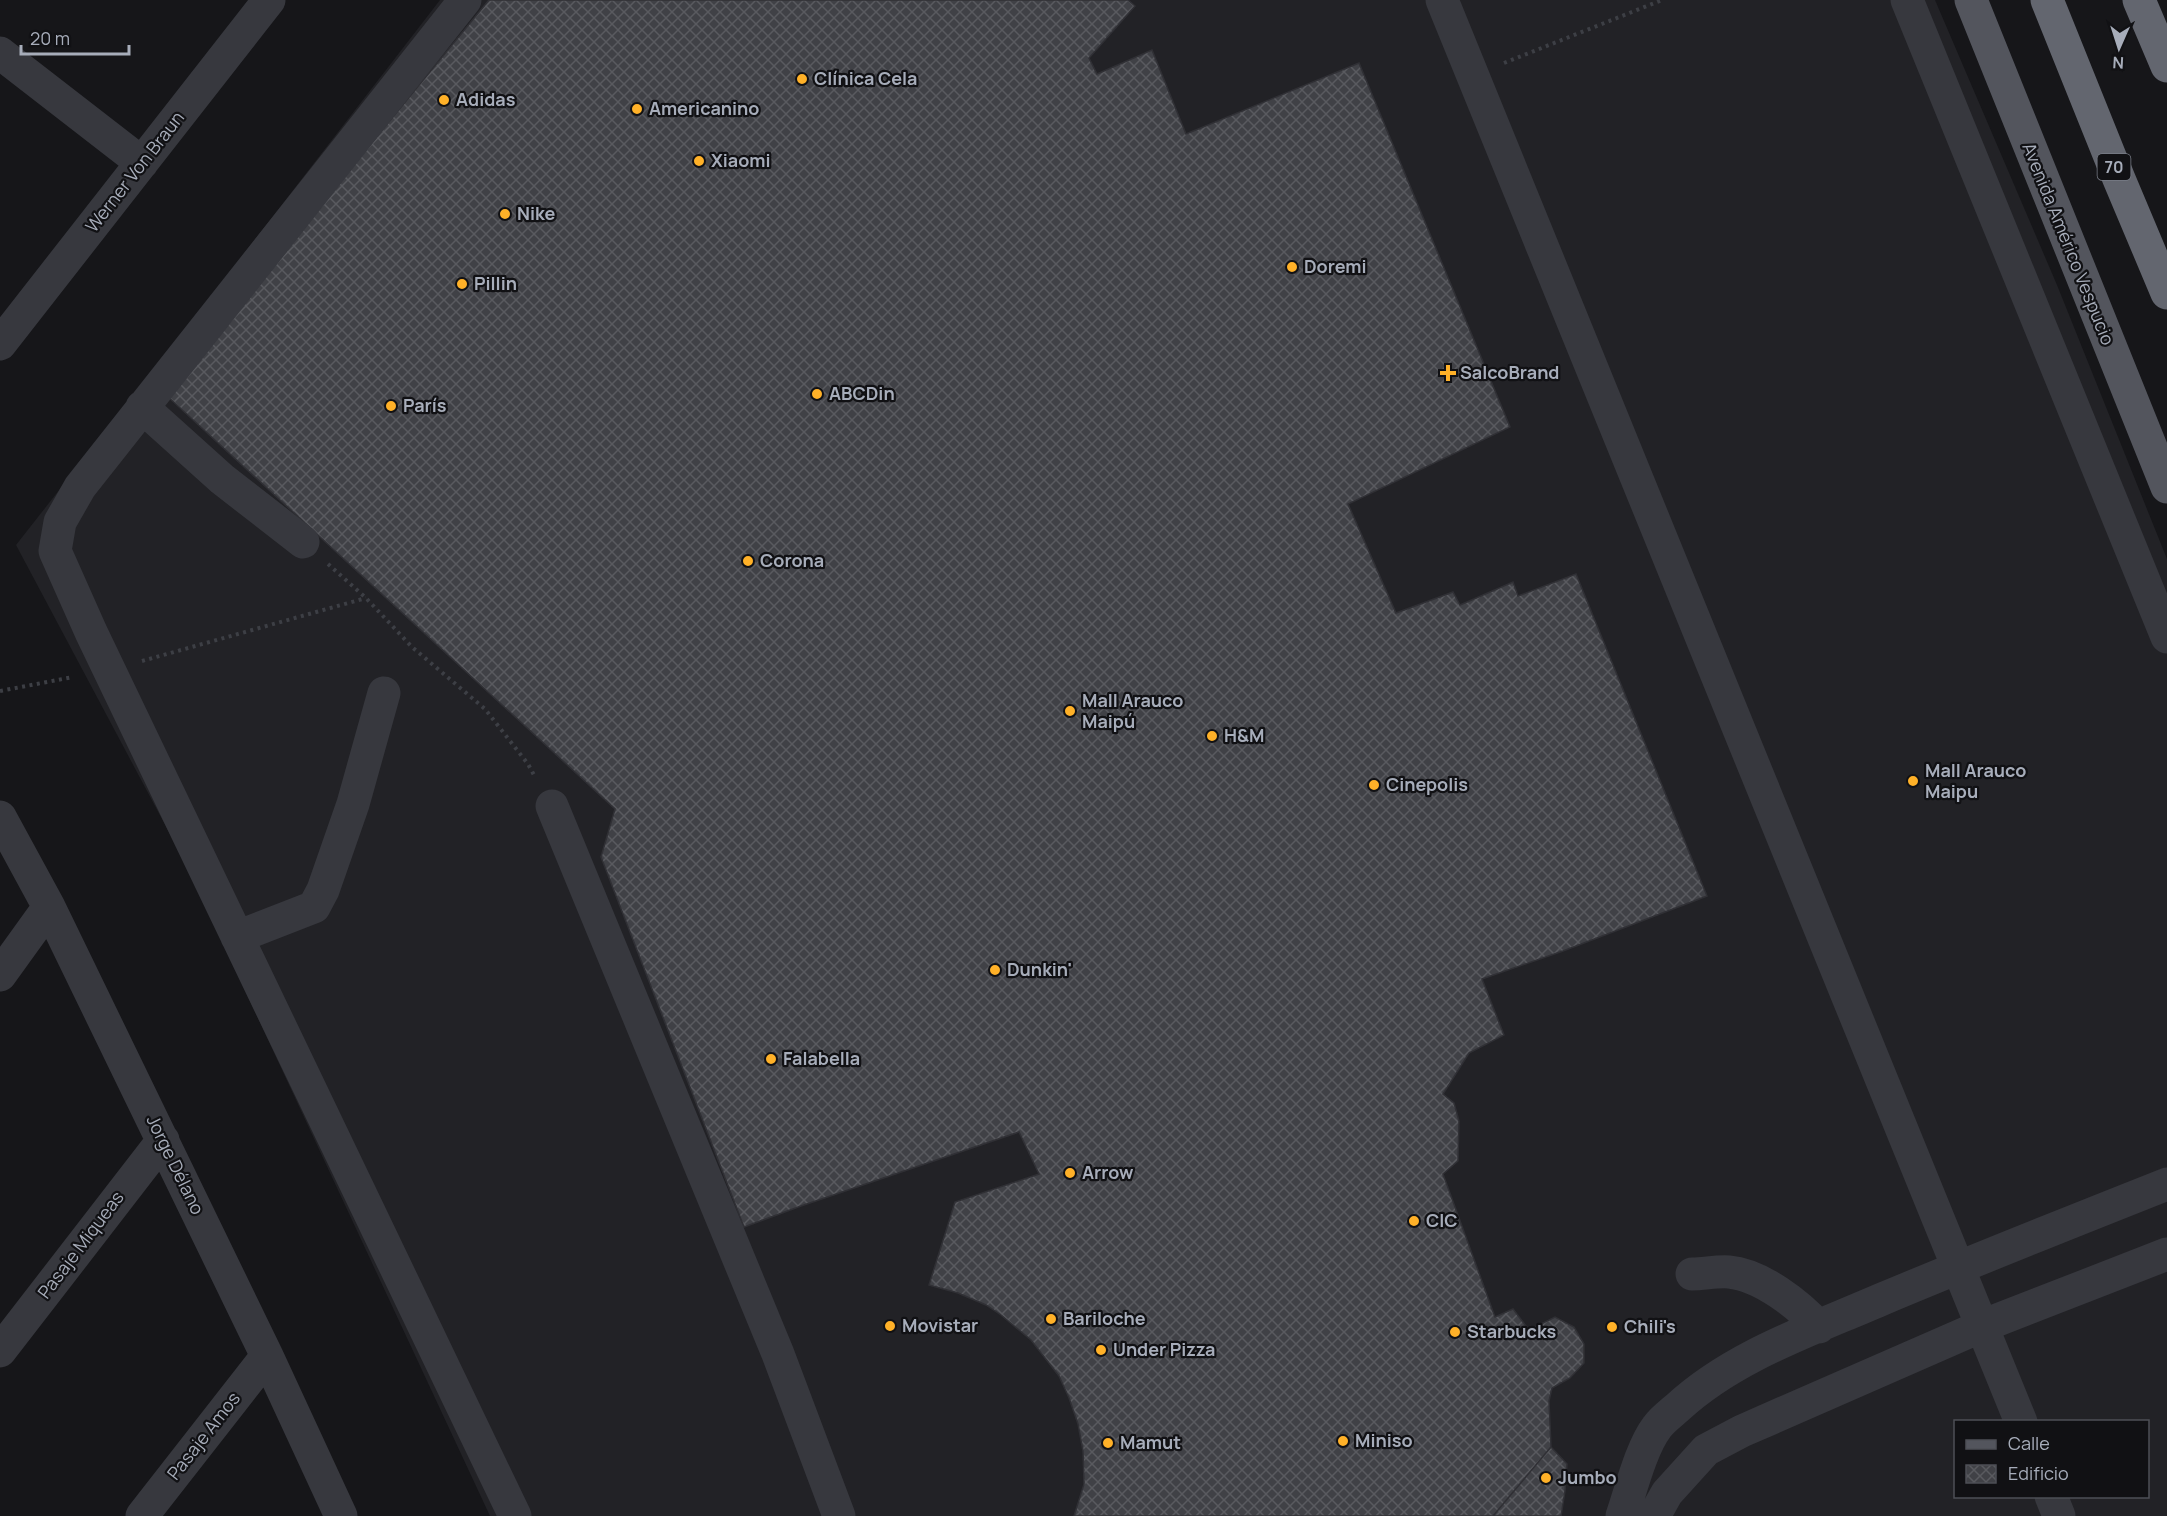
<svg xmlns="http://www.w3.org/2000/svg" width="2167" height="1516" font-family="Manrope,sans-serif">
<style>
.built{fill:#222226;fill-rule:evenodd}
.building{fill:url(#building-cross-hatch);stroke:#303035;stroke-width:1.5}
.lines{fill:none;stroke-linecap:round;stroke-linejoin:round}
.path{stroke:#3d3f45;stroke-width:4;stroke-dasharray:3 4.5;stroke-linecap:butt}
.minor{stroke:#37383e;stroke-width:33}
.major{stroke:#53555d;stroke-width:33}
.highway{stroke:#63666f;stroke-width:33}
.poi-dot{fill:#ffb128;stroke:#111114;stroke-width:2}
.labels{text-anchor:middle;stroke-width:4.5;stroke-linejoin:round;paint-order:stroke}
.shield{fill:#111114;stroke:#7a7e88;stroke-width:1.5}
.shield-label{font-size:16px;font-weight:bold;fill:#a7adba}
.poi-label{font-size:18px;font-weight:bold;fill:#a7adba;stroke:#111114;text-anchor:start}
.street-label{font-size:18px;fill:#a7adba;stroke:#111114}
</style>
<defs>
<pattern id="building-cross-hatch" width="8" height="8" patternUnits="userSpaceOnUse" patternTransform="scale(1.5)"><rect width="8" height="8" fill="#404146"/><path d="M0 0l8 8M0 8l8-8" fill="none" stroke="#595a5f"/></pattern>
</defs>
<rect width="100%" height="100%" fill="#161619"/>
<path class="built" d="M440,0h1495l122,285 110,274v957h-1677l-303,-650 -171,-321 179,-228zM1956,1422h192v74h-192z"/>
<path class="building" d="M489,0h639l7,6 -46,52 8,16 55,-24 34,84 173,-71 151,364 -162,77 48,109 57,-21 7,13 53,-23 5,14 58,-22 131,322 -144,55 -81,28 22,56 -35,18 -26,41 11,9 5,18 -1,40 -15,13 52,143 18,-8 16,21 26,-13 19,10 10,17v19l-14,15 -18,10 -3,13 2,46 -58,69h-419l10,-32 -1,-33 -5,-27 -9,-26 -10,-22 -28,-36 -30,-25 -15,-10 -28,-12 -29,-8 26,-83 84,-28 -20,-42 -218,74 -57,21 -143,-370 14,-48 -450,-415z
M1551,1447l16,17 -2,27 -4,25h-68z"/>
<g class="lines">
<path class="path" d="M1504,63l158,-63
M328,564l38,34 46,49 73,62 43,55 7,13
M142,661l224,-63
M0,691l73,-14"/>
<path class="minor" d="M465,0l-385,487 -20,35 -5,29 36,81 424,884
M1442,0l579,1422
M1907,0l260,637
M0,53l142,110
M0,344l269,-344
M142,407l80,72 81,63
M552,806l226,548 61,162
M0,817l49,90 218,449 74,160
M237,937l77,-30 9,-17 30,-86 31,-111
M0,975l49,-68
M1692,1274c12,0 25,-3 37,-2 32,3 69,32 90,55
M0,1351l163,-211
M2051,1496l8,20
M142,1516l125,-160
M1622,1516c9,-26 19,-68 35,-89 5,-7 13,-13 20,-19 56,-52 134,-78 203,-108 95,-40 191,-78 287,-116
M1654,1516l13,-23 39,-43 36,-19 240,-105 185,-72"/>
<path class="major" d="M1971,0l196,487"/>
<path class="highway" d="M2047,0l72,179 48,114
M2139,0l28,66"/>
</g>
<g class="poi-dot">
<circle cx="802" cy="79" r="6"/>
<circle cx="444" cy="100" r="6"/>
<circle cx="637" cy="109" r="6"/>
<circle cx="699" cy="161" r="6"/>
<circle cx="505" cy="214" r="6"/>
<circle cx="1292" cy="267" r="6"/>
<circle cx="462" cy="284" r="6"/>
<path d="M1445 364h6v6h6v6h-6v6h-6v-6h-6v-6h6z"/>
<circle cx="817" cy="394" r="6"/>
<circle cx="391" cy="406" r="6"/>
<circle cx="748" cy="561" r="6"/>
<circle cx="1070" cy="711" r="6"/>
<circle cx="1212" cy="736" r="6"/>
<circle cx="1913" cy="781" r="6"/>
<circle cx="1374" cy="785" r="6"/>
<circle cx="995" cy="970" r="6"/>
<circle cx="771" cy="1059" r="6"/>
<circle cx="1070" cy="1173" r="6"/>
<circle cx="1414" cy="1221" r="6"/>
<circle cx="1051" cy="1319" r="6"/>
<circle cx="890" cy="1326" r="6"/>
<circle cx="1612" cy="1327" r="6"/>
<circle cx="1455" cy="1332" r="6"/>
<circle cx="1101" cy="1350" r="6"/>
<circle cx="1343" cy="1441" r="6"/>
<circle cx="1108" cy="1443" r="6"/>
<circle cx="1546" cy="1478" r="6"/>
</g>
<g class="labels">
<rect class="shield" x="2097.5" y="154" width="33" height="26" rx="4.5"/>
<g class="shield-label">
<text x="2114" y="173">70</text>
</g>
<g class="poi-label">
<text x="814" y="85">Clínica Cela</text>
<text x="456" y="106">Adidas</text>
<text x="649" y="115">Americanino</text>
<text x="711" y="167">Xiaomi</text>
<text x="517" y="220">Nike</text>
<text x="1304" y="273">Doremi</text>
<text x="474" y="290">Pillin</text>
<text x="1460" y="379">SalcoBrand</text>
<text x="829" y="400">ABCDin</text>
<text x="403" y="412">París</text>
<text x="760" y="567">Corona</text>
<text x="1082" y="707">Mall Arauco<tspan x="1082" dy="21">Maipú</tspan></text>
<text x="1224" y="742">H&amp;M</text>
<text x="1925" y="777">Mall Arauco<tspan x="1925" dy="21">Maipu</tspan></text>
<text x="1386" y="791">Cinepolis</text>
<text x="1007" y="976">Dunkin'</text>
<text x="783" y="1065">Falabella</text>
<text x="1082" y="1179">Arrow</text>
<text x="1426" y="1227">CIC</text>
<text x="1063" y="1325">Bariloche</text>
<text x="902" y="1332">Movistar</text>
<text x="1624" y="1333">Chili's</text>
<text x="1467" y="1338">Starbucks</text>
<text x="1113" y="1356">Under Pizza</text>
<text x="1355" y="1447">Miniso</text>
<text x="1120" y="1449">Mamut</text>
<text x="1558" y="1484">Jumbo</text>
</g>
<g class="street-label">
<text transform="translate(135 172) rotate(-52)" y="6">Werner Von Braun</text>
<text transform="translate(2068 244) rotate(68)" y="6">Avenida Américo Vespucio</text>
<text transform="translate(175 1165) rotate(64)" y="6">Jorge Délano</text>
<text transform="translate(81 1245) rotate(-53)" y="6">Pasaje Miqueas</text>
<text transform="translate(204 1436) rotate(-52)" y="6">Pasaje Amos</text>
</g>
</g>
<rect x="1954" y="1420" width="195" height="78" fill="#111114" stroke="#4d4f56" stroke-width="1.5"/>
<rect x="1966" y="1440" width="30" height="9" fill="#53555d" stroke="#4d4f56" stroke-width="1.5"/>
<text x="2008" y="1450" font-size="18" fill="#a7adba">Calle</text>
<rect x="1966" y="1465" width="30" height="18" fill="url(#building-cross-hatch)" stroke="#4d4f56" stroke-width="1.5"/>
<text x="2008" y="1480" font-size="18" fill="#a7adba">Edificio</text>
<g transform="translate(2119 48) rotate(183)" stroke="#111114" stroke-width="4.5" paint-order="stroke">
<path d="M0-4.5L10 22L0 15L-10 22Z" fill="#a7adba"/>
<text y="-9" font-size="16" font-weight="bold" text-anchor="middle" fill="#a7adba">N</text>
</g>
<path d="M21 45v9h108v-9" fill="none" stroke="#a7adba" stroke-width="3"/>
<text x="30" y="45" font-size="18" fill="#a7adba" stroke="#111114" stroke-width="4.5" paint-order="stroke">20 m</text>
</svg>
